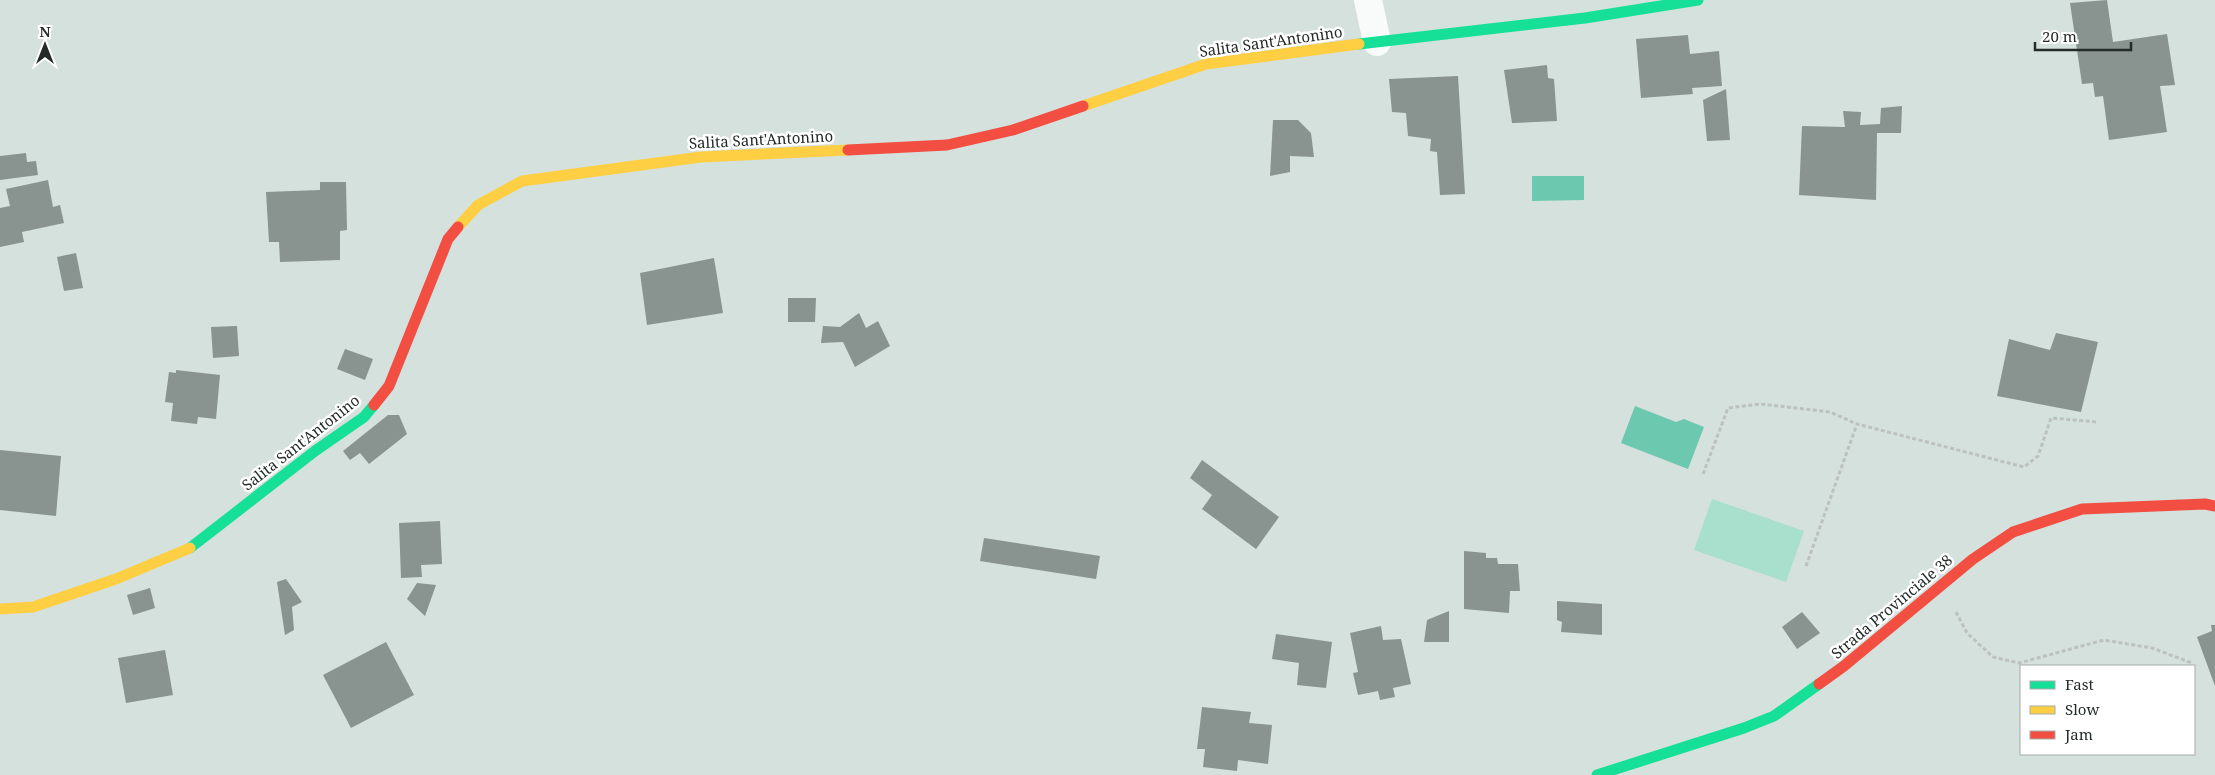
<svg xmlns="http://www.w3.org/2000/svg" width="2215" height="775" font-family="'Noto Serif',serif">
<style>
.green{fill:#a8dfcd}
.water{fill:#6cc8ae}
.building{fill:#89938f}
.lines{fill:none;stroke-linecap:round;stroke-linejoin:round}
.path{stroke:#bcc1bf;stroke-width:3;stroke-dasharray:4 2.5;stroke-linecap:butt}
.street{stroke:#f9fafa;stroke-width:28}
.fast{stroke:#16e098;stroke-width:11}
.slow{stroke:#ffcf43;stroke-width:11}
.jam{stroke:#f24e42;stroke-width:11}
.labels{text-anchor:middle;stroke-width:5;stroke-linejoin:round;paint-order:stroke}
.street-label{font-size:15px;fill:#232c29;stroke:#fff}
</style>
<rect width="100%" height="100%" fill="#d4e1dd"/>
<path class="green" d="M1712,499l92,32 -18,51 -92,-32z"/>
<path class="water" d="M1532,176h52v24l-52,1z
M1635,406l41,16 8,-3 20,8 -16,42 -67,-26z"/>
<path class="building" d="M2107,0l6,42 54,-8 8,51 -15,1 7,46 -58,8 -6,-44 -8,1 -2,-14 -11,1 -12,-81z
M1688,35l2,19 29,-3 3,35 -30,2 1,6 -52,4 -5,-59z
M1547,65l1,13 6,1 3,42 -45,2 -8,-53z
M1458,76l7,118 -25,1 -3,-43 -7,-1 1,-12 -23,-3 -2,-23 -14,-1 -3,-33z
M1726,89l4,51 -23,1 -4,-41z
M1902,106l-1,27h-24l-1,67 -77,-5 3,-69 43,1 -2,-16 18,1 -1,13 20,-1 1,-16z
M1273,120h25l13,13 3,24 -24,-1v16l-20,4z
M26,153l1,9 9,-1 2,14 -38,5v-24z
M48,180l5,27 7,-2 4,18 -42,9 2,10 -24,5v-39l10,-2 -4,-17z
M320,182h26l1,48 -7,1v29l-60,2 -1,-20h-10l-3,-50 54,-2z
M76,253l7,35 -19,3 -7,-34z
M714,258l9,55 -76,12 -7,-52z
M788,298h28l-1,24h-27z
M859,313l7,15 12,-7 12,25 -35,21 -12,-25 -22,1 2,-17 17,1z
M237,326l2,30 -26,2 -2,-31z
M2056,333l42,9 -17,70 -84,-16 12,-57 41,11z
M345,349l28,10 -8,21 -28,-11z
M176,370l44,5 -4,44 -18,-2 -1,7 -26,-3 2,-18 -8,-1 4,-30 7,1z
M388,415h11l8,19 -38,30 -9,-11 -10,7 -7,-9z
M0,450l61,6 -5,60 -56,-6z
M1202,460l77,57 -23,32 -54,-40 10,-14 -22,-17z
M440,521l2,43 -21,1 1,12 -21,1 -2,-55z
M984,538l116,18 -4,23 -116,-18z
M1464,551l22,2v5h11l1,6h20l2,27h-10l-1,22 -45,-4z
M286,579l16,23 -10,5 2,23 -9,5 -8,-53z
M417,583l19,2 -11,31 -18,-17z
M150,588l5,20 -22,7 -6,-20z
M1557,601l45,3v31l-41,-3 1,-10 -5,-2z
M1449,611v31h-25l3,-22z
M1802,612l18,21 -23,16 -15,-22z
M2211,625h4v61l-18,-49 15,-6z
M1381,626l2,14 18,-1 10,45 -18,4 2,9 -15,3 -2,-9 -20,4 -5,-22 5,-1 -8,-39z
M1276,634l56,8 -6,46 -29,-3 2,-22 -27,-4z
M386,642l28,53 -63,33 -28,-53z
M165,650l8,45 -47,8 -8,-45z
M1202,707l49,5 -2,11 23,2 -4,39 -30,-4 -1,11 -34,-4 2,-18h-8z"/>
<g class="lines">
<path class="path" d="M1703,474l25,-66 32,-4 70,8 27,12
M1806,566l51,-142 167,43 14,-11 13,-38 46,4
M1956,612l11,21 26,24 26,6 85,-23 48,8 40,15"/>
<path class="street" d="M1368,0l9,42"/>
<path class="fast" d="M1359,44l226,-26 113,-18
M190,548l125,-97 49,-34 10,-12
M1597,775l147,-47 30,-12 45,-32"/>
<path class="slow" d="M1083,106l123,-42 153,-20
M458,227l20,-22 44,-24 179,-24 147,-7
M0,609l33,-2 83,-28 74,-31"/>
<path class="jam" d="M848,150l99,-5 66,-15 70,-24
M374,405l15,-19 59,-147 10,-12
M1819,684l25,-18 129,-107 40,-27 69,-23 123,-5 10,2"/>
</g>
<g class="labels">
<g class="street-label">
<text transform="translate(1271 42) rotate(-8)" y="5">Salita Sant'Antonino</text>
<text transform="translate(761 140) rotate(-3)" y="5">Salita Sant'Antonino</text>
<text transform="translate(301 443) rotate(-38)" y="5">Salita Sant'Antonino</text>
<text transform="translate(1892 607) rotate(-40)" y="5">Strada Provinciale 38</text>
</g>
</g>
<rect x="2020" y="665" width="175" height="90" fill="#ffffff" stroke="#a7aba9"/>
<rect x="2030" y="681" width="25" height="8" fill="#16e098" stroke="#a7aba9"/>
<text x="2065" y="690" font-size="15" fill="#232c29">Fast</text>
<rect x="2030" y="706" width="25" height="8" fill="#ffcf43" stroke="#a7aba9"/>
<text x="2065" y="715" font-size="15" fill="#232c29">Slow</text>
<rect x="2030" y="731" width="25" height="8" fill="#f24e42" stroke="#a7aba9"/>
<text x="2065" y="740" font-size="15" fill="#232c29">Jam</text>
<g transform="translate(45 45)" stroke="#ffffff" stroke-width="4" paint-order="stroke">
<path d="M0-4L9 19L0 12L-9 19Z" fill="#232c29"/>
<text y="-8" font-size="14" font-weight="bold" text-anchor="middle" fill="#232c29">N</text>
</g>
<path d="M2035 42v8h96v-8" fill="none" stroke="#232c29" stroke-width="2.5"/>
<text x="2042" y="42" font-size="15" fill="#232c29" stroke="#ffffff" stroke-width="4" paint-order="stroke">20 m</text>
</svg>
